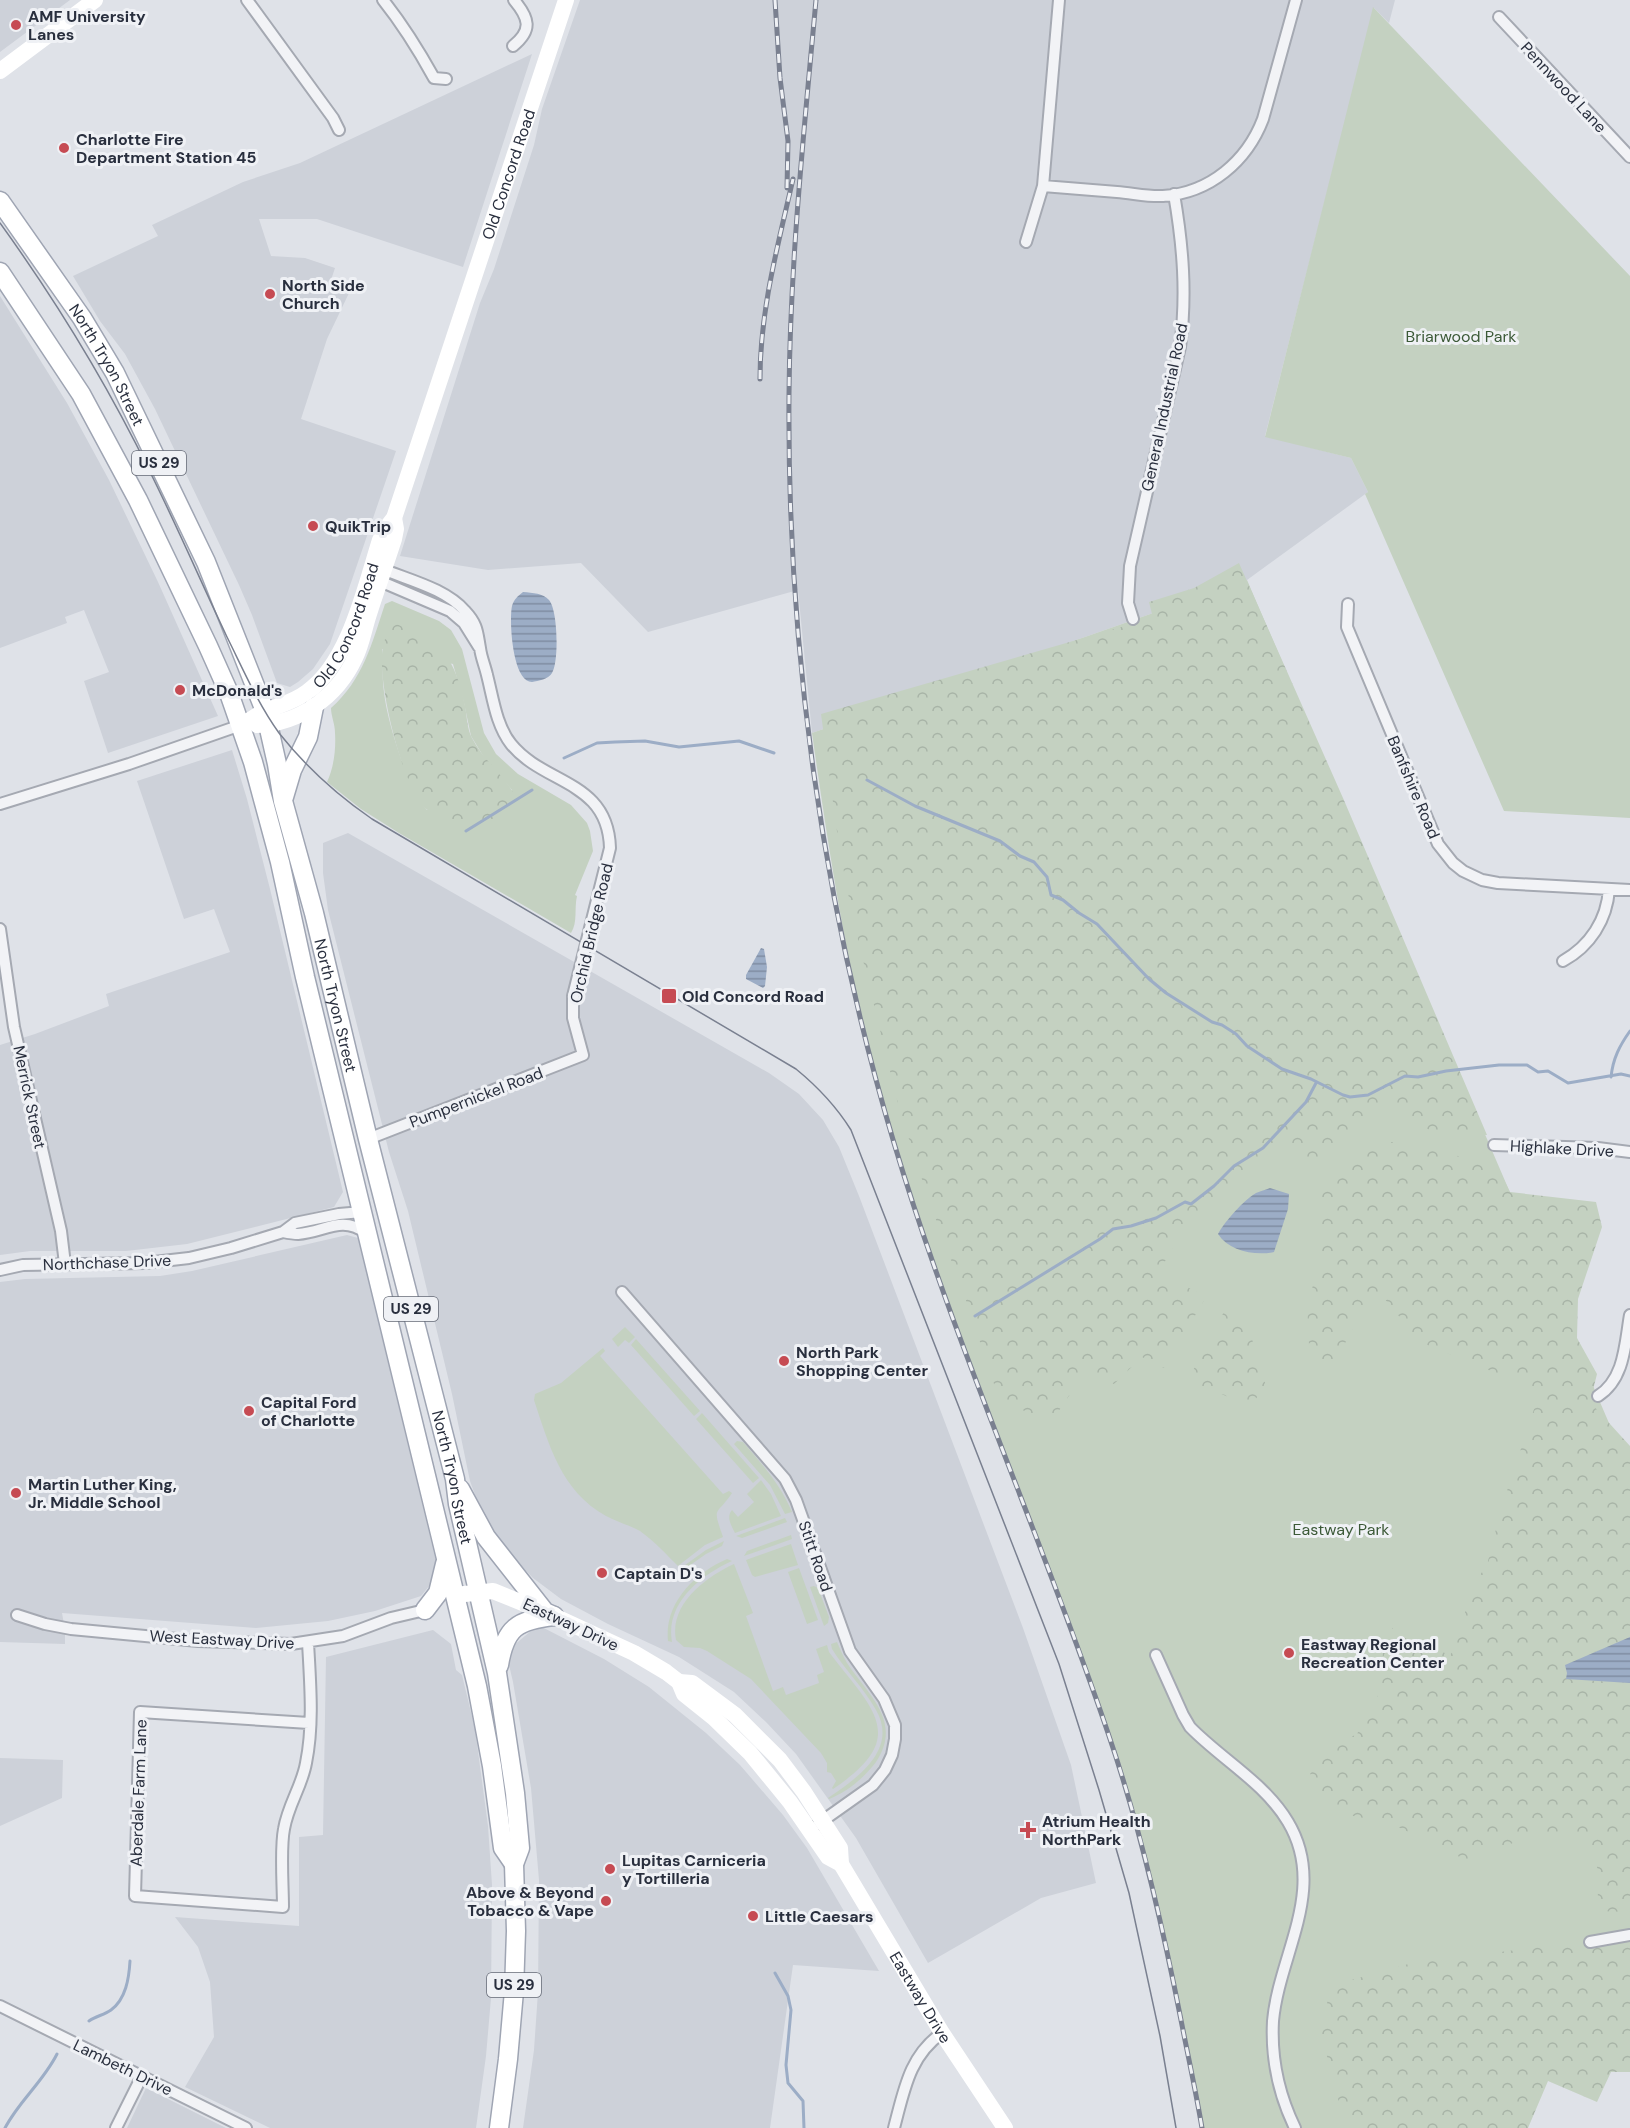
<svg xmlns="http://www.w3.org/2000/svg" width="1630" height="2128" font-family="'DM Sans',sans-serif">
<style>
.built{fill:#cdd1d9}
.green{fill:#c4d1c1;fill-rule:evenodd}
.forest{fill:url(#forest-crowns)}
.water{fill:url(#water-rules)}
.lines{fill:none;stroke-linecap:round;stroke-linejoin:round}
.stream{stroke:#9cadc6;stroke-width:3}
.street-casing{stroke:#a5a9b2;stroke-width:14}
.primary-casing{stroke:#9fa5b3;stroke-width:21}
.street{stroke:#f2f3f6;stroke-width:10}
.secondary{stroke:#fff;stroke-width:16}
.primary{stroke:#fff;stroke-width:18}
.tram{stroke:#7a8090;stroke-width:1.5}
.rail-casing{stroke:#7a8090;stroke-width:5}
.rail{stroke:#eff1f5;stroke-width:3;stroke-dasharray:9;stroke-linecap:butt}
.poi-dot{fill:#c64b53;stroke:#eff1f5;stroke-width:2}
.labels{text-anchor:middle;stroke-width:6;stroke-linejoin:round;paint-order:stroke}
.shield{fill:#eff1f5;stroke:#646975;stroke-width:1.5}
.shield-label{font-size:15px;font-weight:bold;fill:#292f3e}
.poi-label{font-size:16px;font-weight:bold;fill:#292f3e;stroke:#eff1f5;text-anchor:start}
.street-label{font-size:16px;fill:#292f3e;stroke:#eff1f5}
.park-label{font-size:16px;fill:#3b5937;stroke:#eff1f5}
</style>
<defs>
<pattern id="forest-crowns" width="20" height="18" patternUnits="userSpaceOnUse" patternTransform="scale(1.5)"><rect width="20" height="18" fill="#c4d1c1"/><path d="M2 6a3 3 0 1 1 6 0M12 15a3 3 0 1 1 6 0" fill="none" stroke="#a8b4a7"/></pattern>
<pattern id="water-rules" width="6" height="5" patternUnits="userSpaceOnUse" patternTransform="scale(1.5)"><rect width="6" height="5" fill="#9cadc6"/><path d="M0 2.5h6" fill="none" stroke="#7f8da2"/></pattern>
</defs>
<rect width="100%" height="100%" fill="#dfe2e8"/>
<path class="built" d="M0,0h70l-70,52z
M580,0h815l-6,23 -15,-15 -109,428 86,22 17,34 -121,88 -435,153 -14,-143 -150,42 -67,-69 -93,7 -88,-14 80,-253 14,-34 40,-124 8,-36z
M532,54l-69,213 -146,-48h-58l12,37 34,2 30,10 -6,18 20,7 -22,46 -26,80 95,32 -66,193 -17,25 -15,13 -8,5 -13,-4 -25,-68 -13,-30 -84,-176 -30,-55 -25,-33 -27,-45 85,-40 -6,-11 91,-43 57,-19z
M0,296l67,107 42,77 49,102 60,134 -110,37 -24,-72 25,-9 -25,-62 -19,7 2,6 -67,25z
M232,750l15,49 23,90 73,303 -9,15 -147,37 -61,7h-96l-30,4v-210l35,-11 74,-28 -3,-12 124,-42 -16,-43 -30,10 -47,-138z
M348,833l421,240 30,21 24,26 16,27 20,49 164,432 48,137 25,118 -55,15 -113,65 -72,-125 -60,-84 -30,-32 -32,-30 -55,-35 -71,-33 -47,-25 -28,-21 -29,-30 -22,-34 -12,-33 -18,-87 -44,-183 -19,-59 -61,-242 -5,-37v-30z
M347,1235l11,3 81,336 -18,22 -46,15 -47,10 -72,7 -194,-15 3,17v14l-65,-2v-360l25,-3 135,-3 32,-5z
M538,1625l66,34 45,28 57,46 34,32 43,50 24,33 72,123 -86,-6 -23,163h-247l11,-78 4,-58 1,-112 -8,-92 -18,-106 -7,-30z
M433,1630l18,14 5,26 6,5 13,54 13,97 4,59 -1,113 -5,58 -10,72h-206l-85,-41 29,-50 -4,-55 -12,-35 -23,-30 124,9v-89l24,-2 3,-178z
M0,1758l63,2 -1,38 -62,28z
M146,2088l80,40h-99z"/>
<path class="green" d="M1373,7l257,269v542l-126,-7 -139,-317 3,-2 -17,-34 -86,-21z
M1247,580l383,892v475l-247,181h-181c-25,-161 -65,-320 -121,-473 -66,-183 -145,-362 -197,-549 -35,-122 -54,-247 -72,-373z
M392,601l47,20 12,9 11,19 22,84 12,21 22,20 53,31 16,18 3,8 3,20 -18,44 2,1c-3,13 1,26 -6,37l-172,-100 -38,-24 -34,-27c7,-15 9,-33 8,-49 0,-9 -4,-17 -4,-25 32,-28 41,-65 54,-104zM382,649l71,15 11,39 7,33 14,23 27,31 -85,20c-19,-22 -40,-88 -43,-118 -2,-14 -1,-29 -2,-43z
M625,1327l10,10 -6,6 -4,-3 -7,7 -6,-8z
M636,1339l64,72 -6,5 -63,-71z
M603,1348l2,3 -5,5 123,138 6,-3 3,2c-16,24 -20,12 -9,44l-18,8 -27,21c-12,-12 -24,-25 -38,-35 -11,-6 -23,-9 -34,-15 -45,-25 -57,-71 -72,-116l1,-6 26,-11z
M702,1413l57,65 -6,5 -57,-64z
M737,1441l6,1c19,22 37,42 49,70l-7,2 -15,-29 -36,-41z
M761,1480l10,14 10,22 -46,17c-4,-8 -9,-16 -3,-23l6,7 16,-15 -7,-8z
M785,1518l2,4 -45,16 -6,-2z
M791,1535l1,4 -48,17 3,-5z
M724,1541l-2,5 -16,8 -20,14h-5l25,-18z
M791,1544l7,21 -43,12 -3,-2 -6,-15z
M727,1559l5,2c-31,14 -67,42 -60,81l-4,-1c-4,-38 27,-68 59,-82z
M734,1564l19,49 -7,3 27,75 10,-4 3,8 33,-12 -2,-8 7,-3 -8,-23 11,-4 2,7c44,58 82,85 4,137l-1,-1 4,-7 -5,-8 -4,-1v-9l-6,-10 -70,-74 -44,-28 -7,-3 -16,-1 -8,-7c-7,-36 30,-63 58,-76z
M799,1568l19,52 -11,4 -19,-52z
M814,1586l4,2 11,29 -1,6 -4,3 -14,-39z
M837,1642c3,7 6,14 10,21 21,32 56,58 29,99 -12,16 -29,30 -47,37l-1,-1c28,-19 71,-48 48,-88 -12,-22 -31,-40 -44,-61l-1,-5z"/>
<path class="forest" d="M1239,563l104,235 144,337 -49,-2 -36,-14 -9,-13 -16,4 -63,52 -34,-13 -25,14 -66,56 -30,53 47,25 -42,71 -22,-11 -28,27 -31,-9 -31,46 -52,-19 -33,-99 -39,-105 -29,-90 -46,-189 -14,-73 -18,-132 332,-96 -4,-16 45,-14z
M396,624c46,16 59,34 69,82 2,10 2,23 7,32 10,20 27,33 39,51 3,5 4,12 6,18 -7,11 -26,18 -40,16 -16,-2 -39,-3 -52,-15 -23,-22 -49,-129 -42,-161 2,-10 5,-17 13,-23z
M1392,1142l104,22 14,28 86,10 6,25 -24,72 -1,39 20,36 -7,28 40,44v191l-65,27 1,15 64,4v229l-33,-1 2,-39 -10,-24 -21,-19 -55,14 -45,18 -78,-38 -68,-13 -12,-36 23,-28 24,-12 25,-46 1,-47 15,-20 51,35 5,-6 19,-65 14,-20 14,-56 39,-118 -120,-49 -36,-44 -24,17 -25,47 -20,-2 -6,-15 -2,-39 13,-45 2,-74 10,-15 51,-28z
M1227,1306l19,13 20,67 -16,20 -62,-26z
M1555,1945l63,4 12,-3v126h-19l-14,30 -49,-21 -20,47h-176l-17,-35 -13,-60 8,-47 82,-23z"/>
<path class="water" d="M523,592c10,1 20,1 26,8 9,10 10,62 3,73 -3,6 -14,8 -20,9 -20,0 -23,-62 -20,-76 2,-7 6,-10 11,-14z
M761,948l3,1 3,18 -2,19 -2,2 -17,-9v-4z
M1270,1188l19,6 -1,15 -14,43c-19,4 -45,-1 -56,-18 7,-13 26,-34 38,-41 4,-2 10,-3 14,-5z
M1630,1637v46l-64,-4 1,-6 -2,-8z"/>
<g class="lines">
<path class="stream" d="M564,758l33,-15 18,-1 30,-1 34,6 60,-6 35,12
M867,780l48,26 85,35 20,15 14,6 13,15 4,18 12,5 16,13 18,11 52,55 17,14 46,29 10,3 14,9 11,12 35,23 29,10 32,16 7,2 18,-2 37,-19 13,1 28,-6 53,-6h28l11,7 10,-1 20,12 53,-9 9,2
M466,831l66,-41
M1611,1077c2,-19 9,-32 19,-46
M975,1316l125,-77 13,-10 18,-3 25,-8 29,-16 6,2 23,-18 20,-20 29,-18 43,-46 10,-19
M775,1973l13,23 3,14 -5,55 2,18 15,18 1,27
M89,2021c7,-5 15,-6 22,-11 15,-11 18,-32 19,-49
M5,2128c14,-27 38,-46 52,-74"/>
<defs>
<path id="street" d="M247,0l86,118 6,12
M383,0c20,25 36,51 51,78l12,1
M1499,17l131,140
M513,46c20,-16 16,-28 1,-46
M1043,186c24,2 49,4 74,6 15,1 31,5 46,4 47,-3 84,-35 100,-77l33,-119
M1026,242l17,-56 16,-186
M375,579l75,32 14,12 15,24
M1348,604l-1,23 91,217 15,19 10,8 19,9 16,3 132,7
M1133,619l-5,-16 2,-37 50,-219c7,-52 3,-101 -6,-153
M0,804l129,-40 112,-39
M0,929l14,98 47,204 4,33
M1563,961c27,-15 44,-41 46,-72
M368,1139l215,-84 -10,-37v-22l37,-148c-2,-68 -66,-63 -99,-104 -15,-19 -18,-46 -24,-69 -2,-9 -6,-18 -7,-27 -3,-16 -2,-23 -15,-37 -20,-23 -57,-31 -85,-43
M1494,1145l104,3 32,4
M283,1232c5,1 10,2 15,2 27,-2 43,-19 68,-1
M0,1270l23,-5 122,-2 44,-5 42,-10 52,-16 12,-9 44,-9 23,-2
M622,1292l163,187 11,21 54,151 34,48 11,26v14l-3,16 -7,15 -12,15 -55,39
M1598,1396c27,-17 27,-53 32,-81
M17,1615l28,9 26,5 127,12 93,3 52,-8 48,-18 34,-8
M308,1642c2,39 6,82 -2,121 -4,23 -18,42 -22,66 -4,20 -1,56 -1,78l-148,-11 5,-184 169,11
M1156,1655l27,60 7,12c31,32 75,56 98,95 40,67 -9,132 -15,199 -2,37 6,74 22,107
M1590,1942l40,-7
M0,2006l246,122
M116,2128l26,-52
M894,2128c10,-37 15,-72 48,-95"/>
<g id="primary">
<path id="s3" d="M0,201l82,117 33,55 91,189 59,149 12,53 6,37 31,112 54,226 87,340 3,25 39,169 18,120 5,55 -6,16 2,67 -2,60 -6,68 -9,69"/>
<path d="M0,272l81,122 57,106 70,146 21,47 24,69 27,100 25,115 172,709 15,80 11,82 11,16"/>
<path d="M284,797l8,-27 16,-33 6,-30"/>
<path d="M460,1489l26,48 59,75 9,4"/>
<path d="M425,1610l13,-17 7,-29"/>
<path d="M499,1665c6,-37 18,-45 55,-49"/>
</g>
</defs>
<use href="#street" class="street-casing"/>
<use href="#primary" class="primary-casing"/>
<use href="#street" class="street"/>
<g class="secondary">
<path d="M0,71l95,-71"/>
<path id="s1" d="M241,725c8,-4 16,-10 24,-14 15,-6 29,-9 42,-19 42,-29 58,-105 73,-152l7,-13 7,-9 172,-518"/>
<path d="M257,725c42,-1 80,-28 98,-67 7,-14 9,-29 14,-44 8,-25 17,-50 25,-75l2,-10 -2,-11"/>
<path d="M455,1595l38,-4 52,21"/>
<path d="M554,1616l80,37 32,19 13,10 5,12 30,24 36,35 40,49 38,55 13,7"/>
<path id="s2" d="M679,1682l13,1 43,32 45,45 24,32 36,56 1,16 101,169 63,95"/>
</g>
<use href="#primary" class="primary"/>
<path class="tram" d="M0,223c57,79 107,161 150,249 27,54 51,110 77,165 16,32 31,67 52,96 27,34 58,62 93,86l424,250c22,18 40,37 55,61l208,534 40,126 30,103 31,143 16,92"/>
<defs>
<path id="rail" d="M775,0l5,78 8,63 -1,47
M816,0c-12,131 -26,263 -27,395 -2,252 33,507 105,748 60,201 147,392 214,590 32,93 54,190 73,287 7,36 15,72 21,108
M760,379c0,-69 18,-134 33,-200"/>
</defs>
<use href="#rail" class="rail-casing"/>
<use href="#rail" class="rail"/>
</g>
<g class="poi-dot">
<circle cx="16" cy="25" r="6"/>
<circle cx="64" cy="148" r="6"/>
<circle cx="270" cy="294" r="6"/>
<circle cx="313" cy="526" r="6"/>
<circle cx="180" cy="690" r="6"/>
<rect x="661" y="988" width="16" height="16" rx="3"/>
<circle cx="784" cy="1361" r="6"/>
<circle cx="249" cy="1411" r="6"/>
<circle cx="16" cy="1493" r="6"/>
<circle cx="602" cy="1573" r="6"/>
<circle cx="1289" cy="1653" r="6"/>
<path d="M1025 1821h6v6h6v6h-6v6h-6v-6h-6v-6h6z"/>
<circle cx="610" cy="1869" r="6"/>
<circle cx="606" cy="1901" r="6"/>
<circle cx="753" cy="1916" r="6"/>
</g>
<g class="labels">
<g class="shield">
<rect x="132" y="451" width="54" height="24" rx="4.5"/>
<rect x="384" y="1297" width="54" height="24" rx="4.5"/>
<rect x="487" y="1973" width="54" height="24" rx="4.5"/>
</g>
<g class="shield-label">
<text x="159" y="468">US 29</text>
<text x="411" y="1314">US 29</text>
<text x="514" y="1990">US 29</text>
</g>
<g class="poi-label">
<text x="28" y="22">AMF University<tspan x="28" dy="18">Lanes</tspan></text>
<text x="76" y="145">Charlotte Fire<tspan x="76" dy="18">Department Station 45</tspan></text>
<text x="282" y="291">North Side<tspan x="282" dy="18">Church</tspan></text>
<text x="325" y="532">QuikTrip</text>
<text x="192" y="696">McDonald's</text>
<text x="682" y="1002">Old Concord Road</text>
<text x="796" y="1358">North Park<tspan x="796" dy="18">Shopping Center</tspan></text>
<text x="261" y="1408">Capital Ford<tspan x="261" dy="18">of Charlotte</tspan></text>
<text x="28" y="1490">Martin Luther King,<tspan x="28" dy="18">Jr. Middle School</tspan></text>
<text x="614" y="1579">Captain D's</text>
<text x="1301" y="1650">Eastway Regional<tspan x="1301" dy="18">Recreation Center</tspan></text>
<text x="1042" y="1827">Atrium Health<tspan x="1042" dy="18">NorthPark</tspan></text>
<text x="622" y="1866">Lupitas Carniceria<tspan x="622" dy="18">y Tortilleria</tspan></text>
<text x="594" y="1898" text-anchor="end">Above &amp; Beyond<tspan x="594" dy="18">Tobacco &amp; Vape</tspan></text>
<text x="765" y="1922">Little Caesars</text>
</g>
<g class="street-label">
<text transform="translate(1564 87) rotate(47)" y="6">Pennwood Lane</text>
<text dy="6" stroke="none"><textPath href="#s1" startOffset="634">Old Concord Road</textPath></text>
<text dy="6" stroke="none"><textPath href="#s3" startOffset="196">North Tryon Street</textPath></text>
<text transform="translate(1164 407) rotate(-78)" y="6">General Industrial Road</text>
<text dy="6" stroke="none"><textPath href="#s1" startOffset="153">Old Concord Road</textPath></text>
<text transform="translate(1414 787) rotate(67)" y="6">Banfshire Road</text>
<text transform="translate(591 933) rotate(-77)" y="6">Orchid Bridge Road</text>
<text dy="6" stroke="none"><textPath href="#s3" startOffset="880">North Tryon Street</textPath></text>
<text transform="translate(30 1097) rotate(78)" y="6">Merrick Street</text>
<text transform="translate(476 1097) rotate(-21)" y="6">Pumpernickel Road</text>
<text transform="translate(1562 1148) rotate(3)" y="6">Highlake Drive</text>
<text transform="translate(107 1262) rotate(-2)" y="6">Northchase Drive</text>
<text dy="6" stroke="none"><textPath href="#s3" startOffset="1366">North Tryon Street</textPath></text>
<text transform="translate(816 1556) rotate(71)" y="6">Stitt Road</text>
<text transform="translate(571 1624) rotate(25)" y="6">Eastway Drive</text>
<text transform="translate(222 1639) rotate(3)" y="6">West Eastway Drive</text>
<text transform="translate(138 1793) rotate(-88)" y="6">Aberdale Farm Lane</text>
<text dy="6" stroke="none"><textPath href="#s2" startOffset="408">Eastway Drive</textPath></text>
<text transform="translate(123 2067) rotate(26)" y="6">Lambeth Drive</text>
</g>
<g class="park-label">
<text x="1461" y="342">Briarwood Park</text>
<text x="1341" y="1535">Eastway Park</text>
</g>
</g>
</svg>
